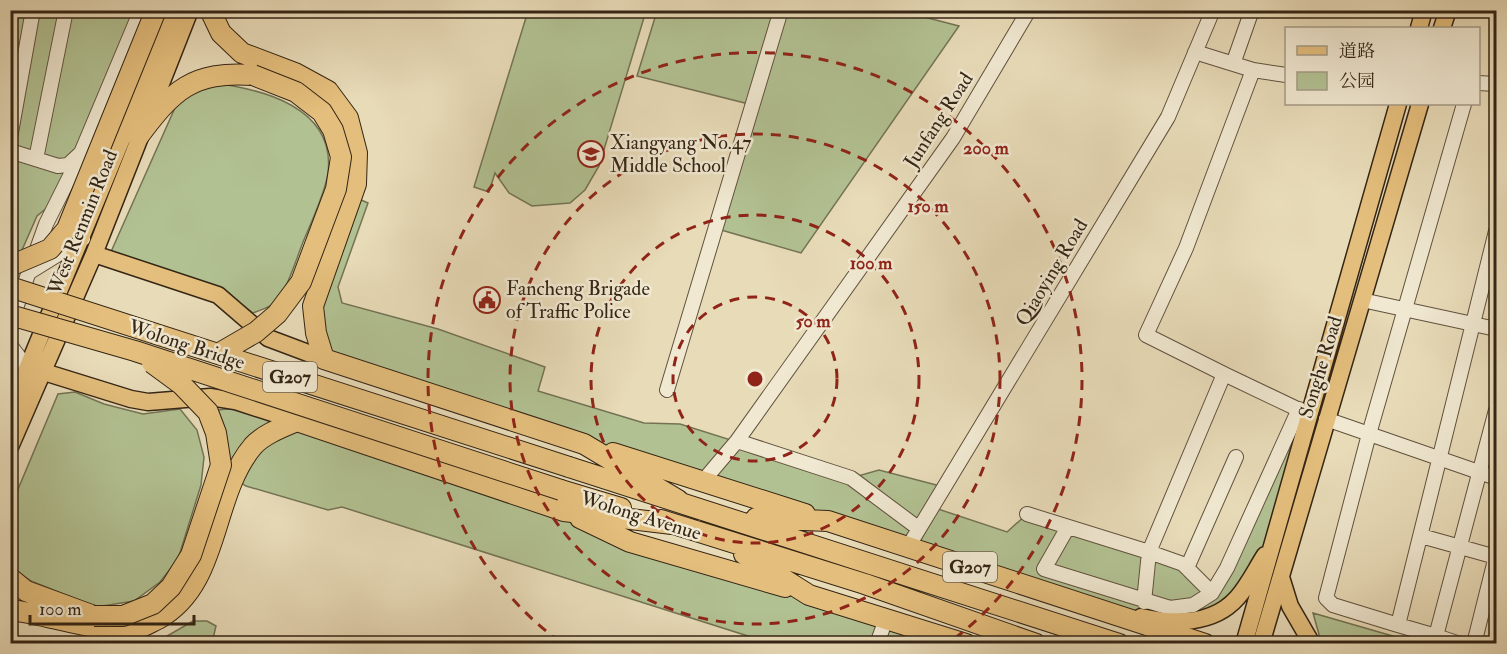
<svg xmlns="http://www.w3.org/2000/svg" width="1507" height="654" font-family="'IM FELL Double Pica','Noto Serif SC',serif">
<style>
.green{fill:#b2c192;stroke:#737354;stroke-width:1.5}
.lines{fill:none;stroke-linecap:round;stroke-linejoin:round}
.minor-casing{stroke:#61523e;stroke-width:16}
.major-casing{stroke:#342515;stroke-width:19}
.highway-casing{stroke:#342515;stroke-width:22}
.minor{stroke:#f0e8d1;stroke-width:14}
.major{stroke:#e4be7c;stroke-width:16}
.highway{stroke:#e4be7c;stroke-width:20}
.highway-bridge-casing{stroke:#342515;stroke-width:22;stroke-linecap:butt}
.highway-bridge{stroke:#e4be7c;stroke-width:20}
.ring{fill:none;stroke:#8f2418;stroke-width:3;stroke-dasharray:10 8}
.labels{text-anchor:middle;stroke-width:5;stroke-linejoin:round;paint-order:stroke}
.shield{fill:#f0e8d1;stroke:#6c604d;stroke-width:1.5}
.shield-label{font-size:18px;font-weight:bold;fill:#342515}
.street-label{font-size:20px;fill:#342515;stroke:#f0e8d1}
.poi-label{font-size:20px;fill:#342515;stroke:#f0e8d1;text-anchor:start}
.centre{fill:#8f2418;stroke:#f0e8d1;stroke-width:3}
.ring-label{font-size:18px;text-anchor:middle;font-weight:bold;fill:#8f2418;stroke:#f0e8d1;stroke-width:5;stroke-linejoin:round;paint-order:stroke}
</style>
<rect width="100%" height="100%" fill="#e8dbb8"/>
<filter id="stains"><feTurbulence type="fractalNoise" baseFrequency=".00333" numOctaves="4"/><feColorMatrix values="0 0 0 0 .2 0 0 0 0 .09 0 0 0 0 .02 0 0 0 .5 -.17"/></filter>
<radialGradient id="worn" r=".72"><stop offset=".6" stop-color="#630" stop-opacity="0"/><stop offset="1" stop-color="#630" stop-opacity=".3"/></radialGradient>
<path class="green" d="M10,11h131l-82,187 -22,18 -26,59z
M528,11h118l-47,155 -14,24 -15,13 -38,3 -23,-13 -14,-20 -6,19 -15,-5z
M657,11h124l-28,94 -116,-29z
M787,11h114l58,15 -158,227 -80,-23z
M213,83c49,6 123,24 115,90 -3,20 -17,50 -25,69 -6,15 -17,52 -29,61 -5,5 -14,7 -21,10l-32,-24 -111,-35 68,-153z
M352,196l16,7 -30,84 4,16 96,26 107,38 -7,24 106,32 36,1 171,54 28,-8 65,17 -12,20 75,25 20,-18 160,54 30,17 82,-176 11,6 -35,124 -39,60 -29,19 -55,1 -828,-260 -8,-26 17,-88z
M75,392l29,12 39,10 37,-5 17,21 7,27 -3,28 -23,74 -18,23 -26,19 -38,6 -65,-26 -20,-14v-61l47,-112z
M237,408l35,14 -31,23 -14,31c4,-24 0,-44 -9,-66z
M297,421l668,222h-195l-428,-136 -14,3 -82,-24 -12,-8 20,-34z
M1313,613l104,30h-90l-7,-5z
M193,621h14l9,5 -4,17h-57z"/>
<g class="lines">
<defs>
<path id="minor" d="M1195,52l58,18 33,5
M1233,64l19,-54
M1478,83l18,1
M1464,104l-95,330 -43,164 7,7 65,20 98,-394
M10,138l23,-128
M10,151l48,15 10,-1 13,-12 60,-143
M36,159l30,-149
M28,273l55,-34
M1362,300l134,29
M11,322l35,-98 33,-66
M10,345l18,24
M1224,374l-78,-39 40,-87 67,-178
M667,390l114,-380
M1326,419l170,59
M737,441l114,37 67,50
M704,480l33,-39 216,-303 76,-128
M1027,514l122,38 75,-178 86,41
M1068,527l-24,42 126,39 23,-3 19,-12
M1421,536l75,21
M908,547l260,-430 45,-107
M1187,568l49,-111
M1144,602l5,-50 34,12 29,29 15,-25 72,-159
M1398,625l38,11 60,-226
M1436,636l24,8
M877,644l9,-25
M1474,644l22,-88"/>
<path id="major" d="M1419,28l5,-18
M1442,28l6,-18
M94,254l124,41 50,43 56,21
M44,372l87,27 17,3 62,-5 25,4 62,20
M10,410l165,-400
M10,447l84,-193 96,-244
M1281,577l9,29 22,38
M1141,617c32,7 72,8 96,-19 11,-12 19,-29 28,-43
M1244,644l154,-540
M1261,644l159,-540"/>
<path id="highway" d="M210,10l11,23 21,20 53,20 33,18 20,27 9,35 -1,31 -43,122 3,27 8,26 260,85 94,56
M138,137c35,-47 54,-66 115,-62
M613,453l192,61
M569,467l550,177
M561,490l60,18
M580,518l50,24 155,45
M756,518l72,3 377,123
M661,520l204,64 171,60
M744,554l65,41 157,49
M10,578l16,13 68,25
M10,610c44,5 82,23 127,18 7,-1 14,-6 21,-9 63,-35 52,-122 95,-173 11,-12 30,-19 44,-25l267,90 108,13"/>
</defs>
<use href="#minor" class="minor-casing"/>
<use href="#major" class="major-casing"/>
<use href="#highway" class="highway-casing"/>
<use href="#minor" class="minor"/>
<use href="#major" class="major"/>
<use href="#highway" class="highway"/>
<defs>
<path id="highway-bridge" d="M10,266l40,-17 17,-20 89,-219
M10,287l559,180
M10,315l125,36 426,139
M218,354l38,-22 21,-18 24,-32 35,-93 5,-32 -8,-27 -11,-18 -26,-20 -43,-17
M94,616h29l30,-12 18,-17 20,-32 30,-90 -5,-32 -8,-21 -26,-27 -30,-22"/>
</defs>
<use href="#highway-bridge" class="highway-bridge-casing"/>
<use href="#highway-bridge" class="highway-bridge"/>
</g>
<g class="ring">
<circle cx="755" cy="379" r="82"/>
<circle cx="755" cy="379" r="164"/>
<circle cx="755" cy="379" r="245"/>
<path d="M560 642A327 327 0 1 1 950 642"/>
</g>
<defs>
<symbol id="school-ring" viewBox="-11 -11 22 22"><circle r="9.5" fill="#f0e8d1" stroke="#8f2418" stroke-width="1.5"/><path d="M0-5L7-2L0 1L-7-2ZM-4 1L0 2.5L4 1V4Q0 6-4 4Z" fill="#8f2418"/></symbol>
<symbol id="civic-ring" viewBox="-11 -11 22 22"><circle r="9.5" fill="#f0e8d1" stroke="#8f2418" stroke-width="1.5"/><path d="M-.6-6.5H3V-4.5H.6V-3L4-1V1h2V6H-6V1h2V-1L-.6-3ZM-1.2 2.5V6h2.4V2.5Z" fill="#8f2418"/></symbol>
</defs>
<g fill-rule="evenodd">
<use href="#school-ring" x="576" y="139" width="30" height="30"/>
<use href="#civic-ring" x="472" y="285" width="30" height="30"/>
</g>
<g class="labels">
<g class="shield">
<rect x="263" y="362" width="54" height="30" rx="4.5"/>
<rect x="943" y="552" width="54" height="30" rx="4.5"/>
</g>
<g class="shield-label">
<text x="290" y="383">G207</text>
<text x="970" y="573">G207</text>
</g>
<g class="street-label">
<text transform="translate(938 120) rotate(-57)" y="7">Junfang Road</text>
<text transform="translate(82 222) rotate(-68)" y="7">West Renmin Road</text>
<text transform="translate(1051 272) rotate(-59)" y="7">Qiaoying Road</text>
<text transform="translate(187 344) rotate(18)" y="7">Wolong Bridge</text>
<text transform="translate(1320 367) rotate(-73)" y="7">Songhe Road</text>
<text transform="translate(641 515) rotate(17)" y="7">Wolong Avenue</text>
</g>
<g class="poi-label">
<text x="610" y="149">Xiangyang No.47<tspan x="610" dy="23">Middle School</tspan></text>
<text x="506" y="295">Fancheng Brigade<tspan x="506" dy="23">of Traffic Police</tspan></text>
</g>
</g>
<circle cx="755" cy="379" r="9" class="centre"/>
<g class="ring-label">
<text x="986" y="154">200 m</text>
<text x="928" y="212">150 m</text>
<text x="871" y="269">100 m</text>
<text x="813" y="327">50 m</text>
</g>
<rect width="1507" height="654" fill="none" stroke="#e8dbb8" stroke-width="36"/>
<rect x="12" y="12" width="1483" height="630" fill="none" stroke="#342515" stroke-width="3"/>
<rect x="18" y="18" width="1471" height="618" fill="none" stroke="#342515" stroke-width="1.5"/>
<rect x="1285" y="27" width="195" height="78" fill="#f0e8d1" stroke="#a59a86" stroke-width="1.5"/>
<rect x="1297" y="46" width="30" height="9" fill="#e4be7c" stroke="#a59a86" stroke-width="1.5"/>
<text x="1339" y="57" font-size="18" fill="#342515">道路</text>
<rect x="1297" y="72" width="30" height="18" fill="#b2c192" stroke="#a59a86" stroke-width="1.5"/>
<text x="1339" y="87" font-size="18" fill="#342515">公园</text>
<path d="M30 615v9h164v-9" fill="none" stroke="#342515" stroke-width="3"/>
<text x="39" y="615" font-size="18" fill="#342515" stroke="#f0e8d1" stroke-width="4.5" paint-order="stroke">100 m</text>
<rect width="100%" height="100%" filter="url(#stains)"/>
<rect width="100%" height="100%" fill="url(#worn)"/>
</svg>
